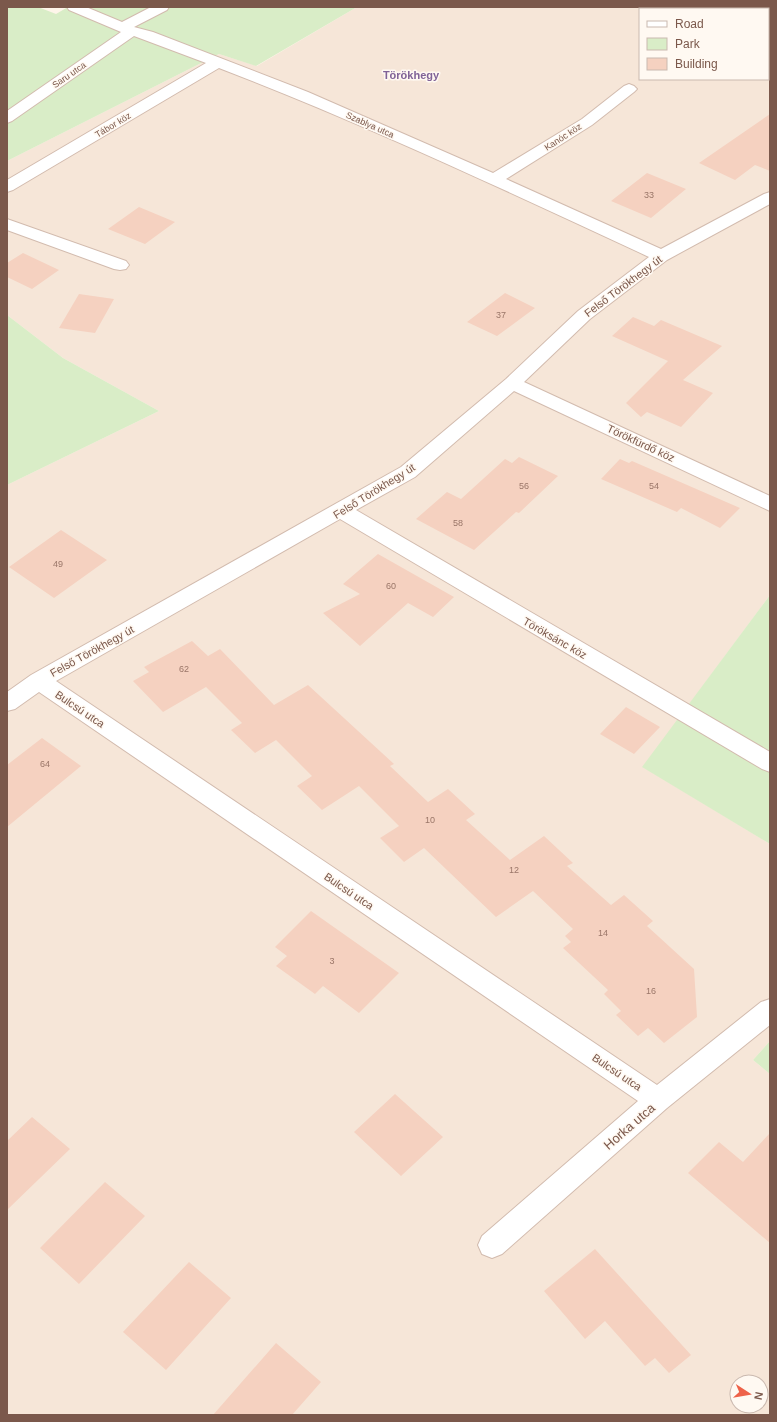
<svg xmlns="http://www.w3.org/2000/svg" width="777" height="1422" font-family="Arial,sans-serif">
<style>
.residential{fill:#f6e6d8;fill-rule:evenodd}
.green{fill:#d9edc7}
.building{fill:#f5d1c0}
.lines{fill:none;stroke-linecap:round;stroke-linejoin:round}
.minor-casing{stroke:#d2bbae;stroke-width:2}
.minor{fill:#fff;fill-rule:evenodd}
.labels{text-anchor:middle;stroke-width:3;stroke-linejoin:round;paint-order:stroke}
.far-street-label{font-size:9px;fill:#7b584b;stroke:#fff9f2}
.number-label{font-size:9px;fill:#9a7668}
.far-quarter-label{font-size:11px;font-weight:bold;fill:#816397;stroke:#fff9f2}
.street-label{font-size:11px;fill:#7b584b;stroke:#fff9f2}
.near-street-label{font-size:13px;fill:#7b584b;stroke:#fff9f2}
</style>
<rect width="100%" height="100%" fill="#fef5ea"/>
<path class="residential" d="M357,7h413v588l-127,172 127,77v197l-17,19 17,14v341h-763v-930l152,-74 -96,-53 -56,-43v-154l212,-107 38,12zM640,9h128v70h-128zM737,1382h24v24h-24z"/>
<path class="green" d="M7,7h31l18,7 12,-7h289l-101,59 -37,-12 -212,107z
M7,315l56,43 96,53 -152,74z
M770,595v249l-128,-77z
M770,1041v33l-17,-14z"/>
<path class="building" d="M770,114v57l-15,-6 -20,15 -36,-17z
M647,173l39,16 -35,29 -40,-17z
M139,207l36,15 -30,22 -37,-15z
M23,253l36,17 -27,19 -25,-12v-14z
M505,293l30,15 -38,28 -30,-14z
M79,294l35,5 -19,34 -36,-5z
M633,317l21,9 7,-6 61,26 -39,34 30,13 -32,34 -34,-15 -6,5 -15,-14 42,-42 -56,-25z
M519,457l39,19 -39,37 -3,-1 -42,38 -58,-31 31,-27 14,7 44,-40 7,4z
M620,459l9,4 3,-2 108,47 -20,20 -39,-20 -4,4 -76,-33z
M61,530l46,30 -53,38 -45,-31z
M378,554l76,43 -21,20 -25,-14 -48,43 -37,-33 37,-19 -17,-10z
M192,641l16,15 12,-7 54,56 34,-20 86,79 -4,2 38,36 20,-13 27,25 -9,6 44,40 34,-24 29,27 -6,3 44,39 13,-10 29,26 -6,5 47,43 3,48 -33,26 -16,-15 -10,8 -22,-21 5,-4 -17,-17 4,-4 -45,-42 8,-6 -6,-6 8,-7 -40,-38 -37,26 -72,-69 -20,14 -24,-24 19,-12 -40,-40 -37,24 -25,-24 15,-10 -36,-36 -21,13 -24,-23 11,-7 -36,-36 -43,25 -30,-31 16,-9 -5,-5z
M626,707l34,20 -26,27 -34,-20z
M42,738l39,28 -74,61v-62z
M311,911l88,62 -40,40 -36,-27 -8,8 -39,-28 11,-10 -12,-9z
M395,1094l48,43 -42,39 -47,-44z
M32,1117l38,32 -63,61v-69z
M770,1133v110l-82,-70 31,-31 24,20z
M105,1182l40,34 -66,68 -39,-36z
M595,1249l96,106 -22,18 -14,-15 -10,8 -40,-45 -20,18 -41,-48z
M189,1262l42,36 -65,72 -43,-38z
M276,1343l45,39 -29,33h-79z"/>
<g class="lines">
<defs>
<path id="minor" d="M67,7h19l36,15 29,-15h18l-2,3 -33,17 19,5 155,60 185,81 89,-54 42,-33 5,-2 5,2 3,3 -3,3 -42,33 -86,54 155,70 103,-55 6,-2v12l-103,56 -77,59 -66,63 246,114v15l-256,-120 -99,86 -59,33 414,242v20l-8,-3 -422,-250 -284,162 601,404 104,-83 9,-3v26l-103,83 -165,146 -10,4 -10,-4 -4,-9 4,-9 156,-135 -599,-409 -24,17 -8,2v-19l24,-17 370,-208 105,-88 72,-68 71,-54c-142,-66 -284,-133 -430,-189l-206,122 -6,2v-12l199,-117 -72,-27 -122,85 -5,2v-12l114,-79 -52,-22z
M7,219l119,42 3,4 -3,4 -6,1 -6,-1 -107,-39z"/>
</defs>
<use href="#minor" class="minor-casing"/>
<use href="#minor" class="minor"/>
</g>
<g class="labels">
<g class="far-street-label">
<text transform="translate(69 75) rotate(-35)" y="3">Saru utca</text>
<text transform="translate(113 125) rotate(-31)" y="3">Tábor köz</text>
<text transform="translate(370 125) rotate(24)" y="3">Szablya utca</text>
<text transform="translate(563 137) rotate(-33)" y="3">Kanóc köz</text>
</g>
<g class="number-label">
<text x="649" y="198">33</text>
<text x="501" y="318">37</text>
<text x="524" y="489">56</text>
<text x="654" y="489">54</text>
<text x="458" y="526">58</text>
<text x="58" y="567">49</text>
<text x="391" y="589">60</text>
<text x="184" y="672">62</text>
<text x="45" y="767">64</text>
<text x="430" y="823">10</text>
<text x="514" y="873">12</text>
<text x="603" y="936">14</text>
<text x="332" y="964">3</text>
<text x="651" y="994">16</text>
</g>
<g class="far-quarter-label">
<text x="411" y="79">Törökhegy</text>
</g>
<g class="street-label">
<text transform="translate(623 286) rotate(-37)" y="4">Felső Törökhegy út</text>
<text transform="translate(641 443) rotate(25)" y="4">Törökfürdő köz</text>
<text transform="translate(374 491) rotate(-32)" y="4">Felső Törökhegy út</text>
<text transform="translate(555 638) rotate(30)" y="4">Töröksánc köz</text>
<text transform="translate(92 651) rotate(-29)" y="4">Felső Törökhegy út</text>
<text transform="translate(80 709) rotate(34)" y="4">Bulcsú utca</text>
<text transform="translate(349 891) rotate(34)" y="4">Bulcsú utca</text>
<text transform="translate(617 1072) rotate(34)" y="4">Bulcsú utca</text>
</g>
<g class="near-street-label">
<text transform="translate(629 1126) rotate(-41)" y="5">Horka utca</text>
</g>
</g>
<rect width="777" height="1422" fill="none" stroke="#7b584b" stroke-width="16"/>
<rect x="639" y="8" width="130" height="72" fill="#fff9f2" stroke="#cab9af"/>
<rect x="647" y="21" width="20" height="6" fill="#ffffff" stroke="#cab9af"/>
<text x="675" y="28" font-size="12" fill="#7b584b">Road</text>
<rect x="647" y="38" width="20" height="12" fill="#d9edc7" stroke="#cab9af"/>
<text x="675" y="48" font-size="12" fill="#7b584b">Park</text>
<rect x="647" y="58" width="20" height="12" fill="#f5d1c0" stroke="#cab9af"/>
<text x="675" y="68" font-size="12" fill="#7b584b">Building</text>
<g transform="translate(749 1394) rotate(102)"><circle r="19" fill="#fff9f2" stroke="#cab9af"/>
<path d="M0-3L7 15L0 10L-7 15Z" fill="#ee6249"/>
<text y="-6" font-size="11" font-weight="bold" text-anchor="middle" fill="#7b584b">N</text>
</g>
</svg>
